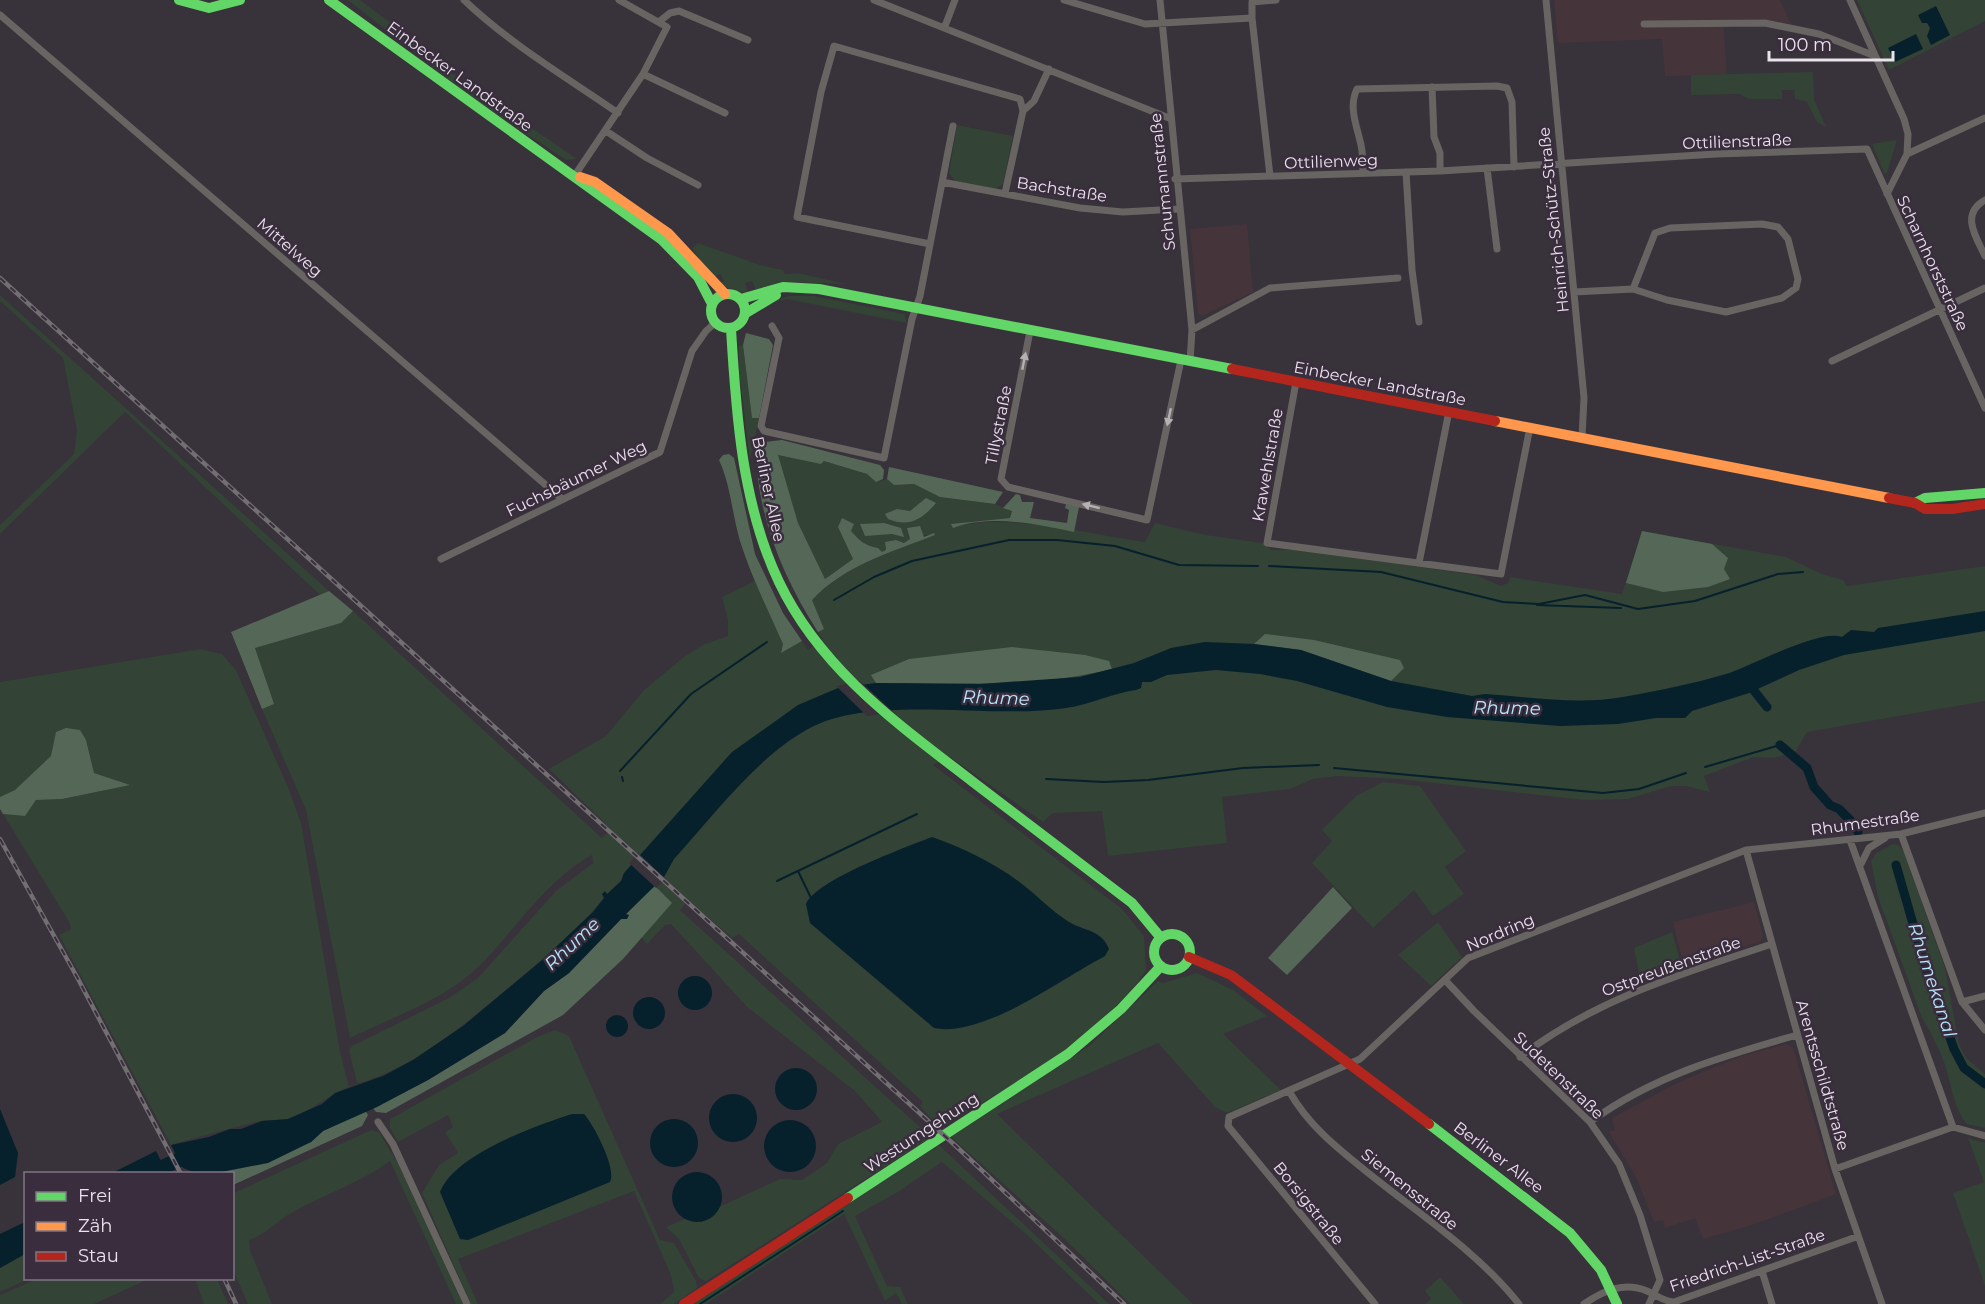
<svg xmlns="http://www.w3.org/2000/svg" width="1985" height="1304" font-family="Montserrat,sans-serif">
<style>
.education{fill:#46343b}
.green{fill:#334335}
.forest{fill:#556857}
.water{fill:#06212c}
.pier{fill:#38323a}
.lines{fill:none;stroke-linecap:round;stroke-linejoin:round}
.stream{stroke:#06212c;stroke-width:2}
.canal{stroke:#06212c;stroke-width:9}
.river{stroke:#06212c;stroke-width:15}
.street{stroke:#686462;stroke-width:7}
.fast{stroke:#63d668;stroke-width:10}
.slow{stroke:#ff974d;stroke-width:10}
.jam{stroke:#b3261e;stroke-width:10}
.rail-casing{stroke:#726e71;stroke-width:4.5}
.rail{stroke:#3a2e3e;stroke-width:2;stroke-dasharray:7;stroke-linecap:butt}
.oneway{fill:#b6b0b5}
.labels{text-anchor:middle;stroke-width:5;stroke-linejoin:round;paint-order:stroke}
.street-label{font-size:16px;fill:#eae2ec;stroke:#3a2e3e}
.water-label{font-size:18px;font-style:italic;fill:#b8e7fe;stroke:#3a2e3e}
</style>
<rect width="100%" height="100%" fill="#38323a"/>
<path class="education" d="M1554,0h226l11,24 -28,-5 -40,1 4,55 -62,1 -3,-37 -104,4z
M1247,224l6,68 -51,24 -4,-3 -8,-84z
M1754,902l9,33 -2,6 -77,25 -11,-44z
M1786,1044l7,3 43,147 -84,31 -49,14 -8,-21 -30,10 -2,-8 -9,2 -18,-45 -27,-45 6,-2 -3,-12 65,-35 62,-26z"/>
<path class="green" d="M348,0h12l39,29 31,29 147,101 -11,1 -97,-64z
M1857,0h128v21l-96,49z
M1813,72l1,27 12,28 -9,-5 -10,-20 -12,-3 -1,-9h-12v9h-33l-10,-5 -48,1v-20z
M957,125l56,11 -10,48 -7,5 -41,-8 -6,-8z
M1897,140l-10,33h-3l-12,-29z
M698,243l62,22 23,5 2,4 13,-1 48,11 -54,-2 -35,10 -5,-11 -7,2 4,11 -31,-9 6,-4 -4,-7 -8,5 -20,-31z
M0,295l329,296 -9,4 -195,-183 -125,122v-9l74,-71 3,-24 -14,-72 -63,-57z
M789,296h25l90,18 3,9 -120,-24 -15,3z
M743,345l9,72 7,1 -9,42 -11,-89v-25z
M777,455l44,8 3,-2 43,13 9,8 11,-3 7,6 20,-1 26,13 55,7 17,7 -2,7 -42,4 -15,6c48,-17 141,7 192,14l10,-19 51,12 56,8 10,7h25l179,25 25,11 7,-3 2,-6 112,17 20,-63 144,26 36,17 21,6 4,6 138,-20v135l-178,31 -11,19 -22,7 -20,-1 -50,19 6,16 -24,-6h-15l-43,13 -45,1 -184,-21 -62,-3 -24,3 -23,10 -68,8 5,46 -119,13 -6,-45 -49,2 -10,9 -93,-65 -17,8 189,144 22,27 2,35c-51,70 -131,111 -203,156l-7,-2 -16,-19 3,-4 -184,-168 -7,4 -44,-38 -8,10 251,227 -225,144 -7,-3 -20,-39 -13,-12 19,-8 17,3 8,-4 11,-12 59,-27 22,1 25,-17 11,-19 44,-22 -27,-31 -108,-84 -76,-83 -6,1 -18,19 -43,-46c-26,32 -59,59 -91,86 -46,38 -94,81 -153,99l-3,-1 -8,-32 3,-4 97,-48 29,-20 78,-87 37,-28 -1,-8c-49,27 -77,77 -117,115 -34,31 -84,48 -125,68l-44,-228 -44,-101 11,-5 -18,-56 86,-25 12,-12 249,227 9,-9 -62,-60 57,-33 38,-46 41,-34 20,-12 23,-8v-16l-6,-23 33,-16 28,63 -2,9 21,-12 6,9 15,-11 -5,-7 5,-3 -11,-29c34,-35 80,-48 123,-65h-27l3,4 -7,4 -8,-3 -11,2 1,9 -4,1 -4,-4c-17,-2 -23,-17 -40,-21l15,32 -28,20 -27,-56z
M200,649l22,5 14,16 52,117 13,36 39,229 9,35c-21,8 -39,25 -61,32 -8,3 -19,0 -28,2 -30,8 -59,15 -89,24l-112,-210 12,-6 -2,-7 -66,-108 22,2 11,-16 26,-1 66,-14 -34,-12 -8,-33 -34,16 -37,34 -15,7v-115z
M1383,782l37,4 46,65 -21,16 19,27 -31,22 -19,-26 -41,38 -61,-65 20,-22 -10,-11 34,-34z
M1893,844l5,1 6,7 41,116 14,76 7,14 19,16v54l-18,-4c-13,-14 -16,-41 -22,-59 -6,-17 -14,-32 -23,-47l-44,-121 -7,-36 5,-8z
M1438,922l24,35 -31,29 -33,-31z
M1672,932l10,35 -41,16 -7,-35z
M1197,973l36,17 34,26 -44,18 58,56 -54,23 -12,-6 -57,-64 -161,71 196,190h-63l-65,-65 -114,-102 137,-90 70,-66 5,2z
M555,1030l14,6 91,204 14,3 22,38 1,7 -23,16h-14l14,-12 -3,-17 -37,-84 -176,68 20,45h-7l-49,-111 17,-28 19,-12 -13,-21 8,-5 -5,-12 -50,27 -8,-14v-9l147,-82z
M371,1130l8,2 20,33 64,139h-7l-66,-143c-30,22 -65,33 -97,51 -15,8 -27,23 -44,28l1,10 22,54h-24l-15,-34 -1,-76z
M1968,1138l17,5v143l-32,-93 31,-11z
M939,1145l170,159h-10l-73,-70 -84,-72 -44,30 -43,24 32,70 13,1 8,17h-6l-6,-11 -11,8 -41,-87 -138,90h-13z
M25,1254l1,24 3,1 -29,13v-24z
M1440,1277l24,27h-39l6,-5 -6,-8z
M37,1279v-1l112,1 -55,25h-94v-9z
M195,1279h22l11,25h-24z"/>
<path class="forest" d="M746,333l23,6 4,6 -14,73h-7l-9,-73z
M782,440l98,25 4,5 -1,9 -7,3 -9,-8 -43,-13 -3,3 -43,-9 20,68 27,56 28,-20 -15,-32 4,-9 12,6 -3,7c8,9 14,15 27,17l4,4 4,-2 -1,-8 11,-2 8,3 6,-4 -3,-11 13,-2 4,11 10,-4 1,2c-43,17 -90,30 -123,65l12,29 -6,3c-36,-56 -63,-121 -62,-189z
M729,454l5,4 21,96 28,59 19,28 -21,12 2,-9c-15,-34 -32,-68 -43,-103 -8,-27 -9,-55 -21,-81l4,-5z
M889,467l114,25 -8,12 -55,-7 -26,-13 -20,1 -7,-6z
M1016,494l4,1 2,7h12l-4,16 37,5 2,-13 -4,-2 1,-4 13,3 -5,25c-38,-8 -84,-18 -121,-4l-2,-4 59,-6 2,-7 -9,-3z
M926,498l10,5c-14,16 -26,25 -48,16l-3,-5 12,-5 13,2z
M884,523l17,5 3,9 -12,-3 -27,2 -5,-12z
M1642,531l70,13 16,14 -4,11 6,10 -22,8 -45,5 -37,-9z
M329,591l24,20 -12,12 -86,25 19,56 -12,5 -31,-77z
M1265,634l49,6 86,20 4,8 -13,13 -90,-31 -47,-6z
M1012,647l73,8 24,6 3,8c-76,19 -158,14 -236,14l-5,-8 38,-16z
M66,728l14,2 6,10 8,33 36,12 -68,14 -26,1 -11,16 -22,-2 -3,-5v-12l15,-7 36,-34 5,-24z
M654,885l18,18 -49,56 -60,56 -177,98 -10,-1 -3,-4 55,-28 77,-47 39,-42 25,-18z
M1333,887l19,21 -65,67 -19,-17z
M365,1110l3,5 -6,11 -129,59 -1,-11h-16l95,-32 12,-11z"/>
<path class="water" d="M1936,6l14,29 -19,10 -4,-9 3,-8 -3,-5h-5l-4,-8z
M1916,34l7,15 -28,13 -7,-14z
M1985,611v20l-141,24 -45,15 -50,23 -57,18 -7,7h-29l-38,6 -58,2 -113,-9 -60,-10 -90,-26 -37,-7 -44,-4 -49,5 -16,7h-9l-1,6 -5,2c-24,3 -46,15 -70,18 -74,12 -195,-15 -258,21 -51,28 -95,87 -134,130l-10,18 -38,37 3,1 -2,4h-6l-52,54 -25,18 -39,42 -77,47 -51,27 -54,24 -12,11 -43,21 -52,10h-20l-13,-5 -12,-23 38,-8 21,-8h11l21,-8 26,-2 34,-15 13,-11 48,-17 30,-16 50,-34 78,-65 52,-49 11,-14 -2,-4 3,-3 2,3 14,-13 3,-8 108,-121 66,-47 40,-17 38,-5 104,1 100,-7 54,-14 37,-15 34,-6 49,2 47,6 90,31 81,15 13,-2c44,3 94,11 138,3 33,-6 70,-13 103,-23 25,-8 95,-46 116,-37l9,-7 23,2 4,-4z
M932,837c29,10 62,26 86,44 18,13 33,30 51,41 15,9 33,8 40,27l-4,7c-44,23 -122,82 -171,72l-124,-105 -4,-19c10,-24 100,-57 126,-67z
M678 993a17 17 0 1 1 34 0a17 17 0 1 1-34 0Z
M633 1013a16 16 0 1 1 32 0a16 16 0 1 1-32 0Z
M606 1026a11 11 0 1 1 22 0a11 11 0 1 1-22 0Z
M775 1089a21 21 0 1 1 42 0a21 21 0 1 1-42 0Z
M709 1118a24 24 0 1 1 48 0a24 24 0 1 1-48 0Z
M0,1109l18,44 -3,24 -15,8z
M572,1114h12c10,11 33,55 26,68l-142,58 -8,-1 -20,-47c15,-38 95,-66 132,-78z
M650 1143a24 24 0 1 1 48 0a24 24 0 1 1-48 0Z
M764 1146a26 26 0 1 1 52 0a26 26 0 1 1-52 0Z
M156,1151l11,22h-55z
M672 1197a25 25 0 1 1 50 0a25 25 0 1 1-50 0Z
M25,1222v32l-25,14v-34z"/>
<path class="pier" d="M860,681l31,29 4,3 -28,3 -31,-30z
M638,853l28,26 -10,9 -27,-25z"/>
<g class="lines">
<path class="stream" d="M1269,566l112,6 122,30 36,2 46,-9 53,14 57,-8 83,-27 25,-2
M834,600l40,-23 38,-16 97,-21h48l58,6 64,19 79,1
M1537,605l84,3
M1705,767l75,-22
M1334,768l269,25 36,-4 47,-16
M620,771l71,-77 76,-52
M622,777l1,4
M1046,779l58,3 44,-2 95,-12 76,-3
M798,871l13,27
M777,881l140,-67
M700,1304l143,-93"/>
<path class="canal" d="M1748,683l19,24
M1780,745l27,23 7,19 16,18 9,4 15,15 4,8
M1896,865l31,107 27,77 10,19 21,16"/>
<path class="river" d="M148,1174l48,-22"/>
<path class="street" d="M464,0c46,44 102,77 154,113
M874,0l295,118
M1064,0l81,24 107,-6v-16l24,-2
M1160,0l32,330 -2,32
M1546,0l38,398 -2,39
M1850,0l54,119 4,15 -1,20
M0,15l562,484
M1252,18l18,158
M660,21l10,-8 9,-2 69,29
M1644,24l121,-1 54,11 56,22
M945,26l10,-26
M643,74l82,39
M1432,87l2,50 6,16v18
M606,131l41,27 51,27
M1487,168l10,81
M1406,172l6,98 7,52
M1363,173c0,-9 0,-19 -2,-28 -4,-19 -13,-38 -4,-56l140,-3 10,2 5,14 2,65
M575,175l68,-101 24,-47 -48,-27
M1175,179l265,-8 276,-17 151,-5 118,259
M942,182l138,26 43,4 55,-3
M1005,193l18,-82 11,-10 15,-32
M1887,194l20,-40 78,-36
M1985,200c-25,14 -9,37 0,56
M930,244l-133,-27 24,-125 13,-46 186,53 3,12
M1574,292l59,-3 34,11 59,12 56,-14 14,-10 2,-9 -10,-40 -10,-12 -16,-3 -92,4 -15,5 -22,56
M772,326l7,12 -18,88 3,5 120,27 28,-139 8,-23 33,-170
M1192,330l78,-42 128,-10
M1030,331l-29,148 7,8 139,33 34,-160
M1832,361l153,-73
M1296,382l-29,161 234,31 29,-147
M441,559l219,-107 32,-101 14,-20 9,-8
M1419,563l30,-152
M1901,834l61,168 23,28
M1850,840l103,287
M1746,850l89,319 47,135
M1861,864l8,-16 16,-10
M1445,980l29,31 116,111 29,42 21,51 20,65 -11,24
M1962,1002l23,-6
M1520,1057c75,-58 164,-84 252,-113
M1289,1091c19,34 48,57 78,81 52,42 111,80 152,132
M378,1122l15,22 74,160
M1590,1122c63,-46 133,-66 207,-87
M1835,1169l118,-42 32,9
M1762,1271l10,33
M1375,1304l-147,-178 1,-9 131,-58 108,-101 278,-108 155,-16 84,-21
M1584,1304c19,-13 40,-23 63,-13 9,4 16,10 27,11l182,-65"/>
<path class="fast" d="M179,0l30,8 31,-8
M329,0l333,240 36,37 14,27
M711 311a17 17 0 1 1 34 0a17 17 0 1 1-34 0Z
M741,299l42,-12 36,2 413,80
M746,313l30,-18
M731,329c5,84 11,176 48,253 42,88 119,142 194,200 53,40 106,81 159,121l29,35
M1915,503l10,-5 60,-5
M1154 952a18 18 0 1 1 36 0a18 18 0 1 1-36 0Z
M1429,1124l141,109 31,37 16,34
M848,1198l220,-144 53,-45 40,-43"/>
<path class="slow" d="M580,177l15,5 73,51 57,61
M1495,421l394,77"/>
<path class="jam" d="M1232,369l263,52
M1889,498l26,5 10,6h27l33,-5
M1189,957l42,18 198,149
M684,1304l164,-106"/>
<defs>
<path id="rail" d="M0,278l958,870 166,156
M0,839l77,138 104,197
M224,1278l12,26"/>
</defs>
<use href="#rail" class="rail-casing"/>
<use href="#rail" class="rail"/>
</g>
<defs><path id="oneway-solid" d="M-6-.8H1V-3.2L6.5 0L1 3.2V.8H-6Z" transform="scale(1.5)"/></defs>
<g class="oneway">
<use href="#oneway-solid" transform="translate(1024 361) rotate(-79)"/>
<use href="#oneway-solid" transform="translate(1169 417) rotate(102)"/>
<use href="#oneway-solid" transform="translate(1091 506) rotate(-166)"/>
</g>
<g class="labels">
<g class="street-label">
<text transform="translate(460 76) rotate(36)" y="6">Einbecker Landstraße</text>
<text transform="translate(1737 141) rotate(-2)" y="6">Ottilienstraße</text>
<text transform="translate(1331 161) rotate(-2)" y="6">Ottilienweg</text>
<text transform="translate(1162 182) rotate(-96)" y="6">Schumannstraße</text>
<text transform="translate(1062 189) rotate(9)" y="6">Bachstraße</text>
<text transform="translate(1553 220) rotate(-96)" y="6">Heinrich-Schütz-Straße</text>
<text transform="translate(290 247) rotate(41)" y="6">Mittelweg</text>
<text transform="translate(1933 263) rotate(65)" y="6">Scharnhorststraße</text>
<text transform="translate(1380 383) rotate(11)" y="6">Einbecker Landstraße</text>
<text transform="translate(998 425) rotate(-79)" y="6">Tillystraße</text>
<text transform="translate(1267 465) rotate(-80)" y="6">Krawehlstraße</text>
<text transform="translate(576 478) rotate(-26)" y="6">Fuchsbäumer Weg</text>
<text transform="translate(769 489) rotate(78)" y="6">Berliner Allee</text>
<text transform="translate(1865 822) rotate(-8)" y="6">Rhumestraße</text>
<text transform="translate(1500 932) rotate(-23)" y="6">Nordring</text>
<text transform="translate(1671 966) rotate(-20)" y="6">Ostpreußenstraße</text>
<text transform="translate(1559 1075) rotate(44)" y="6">Sudetenstraße</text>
<text transform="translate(1823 1075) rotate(74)" y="6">Arentsschildtstraße</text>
<text transform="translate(921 1132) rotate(-33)" y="6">Westumgehung</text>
<text transform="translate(1499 1157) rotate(37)" y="6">Berliner Allee</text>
<text transform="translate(1410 1189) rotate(39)" y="6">Siemensstraße</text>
<text transform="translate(1309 1203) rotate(51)" y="6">Borsigstraße</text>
<text transform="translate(1747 1260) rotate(-19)" y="6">Friedrich-List-Straße</text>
</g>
<g class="water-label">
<text transform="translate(996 698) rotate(2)" y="6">Rhume</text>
<text transform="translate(1507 708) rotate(1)" y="6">Rhume</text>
<text transform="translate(572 944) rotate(-43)" y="6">Rhume</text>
<text transform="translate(1932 980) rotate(72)" y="6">Rhumekanal</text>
</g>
</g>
<rect x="24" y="1172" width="210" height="108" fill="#3a2e3e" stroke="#807684" stroke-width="1.5"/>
<rect x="36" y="1192" width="30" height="9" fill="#63d668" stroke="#807684" stroke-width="1.5"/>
<text x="78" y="1202" font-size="18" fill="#eae2ec">Frei</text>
<rect x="36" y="1222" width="30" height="9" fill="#ff974d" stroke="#807684" stroke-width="1.5"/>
<text x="78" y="1232" font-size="18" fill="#eae2ec">Zäh</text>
<rect x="36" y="1252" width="30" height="9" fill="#b3261e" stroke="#807684" stroke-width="1.5"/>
<text x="78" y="1262" font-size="18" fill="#eae2ec">Stau</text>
<path d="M1769 51v9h124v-9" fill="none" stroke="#eae2ec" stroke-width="3"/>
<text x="1778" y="51" font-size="18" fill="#eae2ec" stroke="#3a2e3e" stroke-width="4.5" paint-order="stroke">100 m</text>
</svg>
